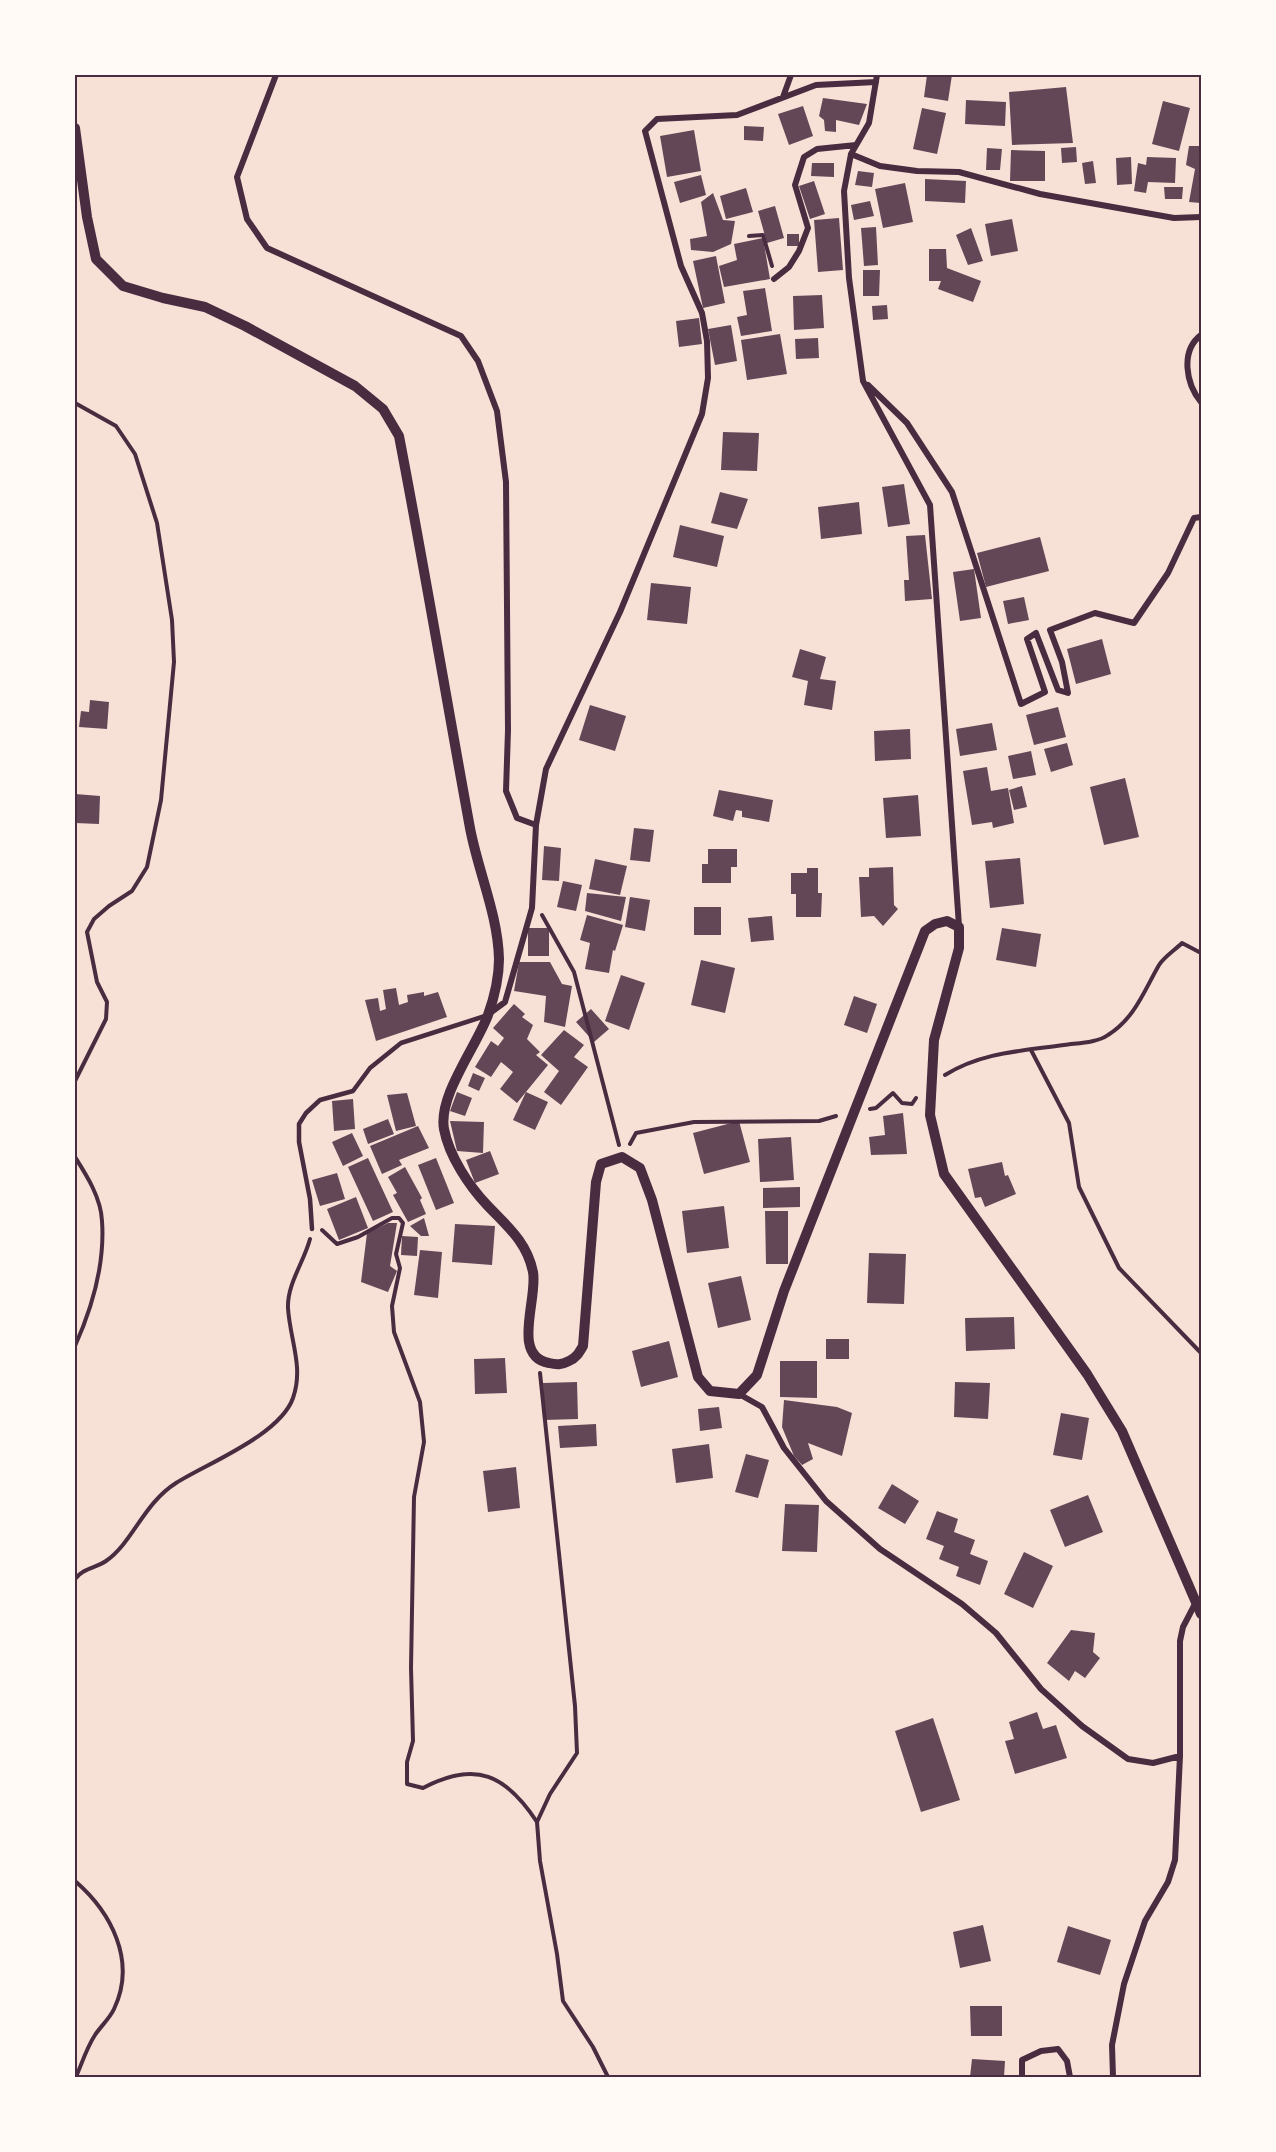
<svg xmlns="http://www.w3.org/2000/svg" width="1276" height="2152" font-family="Mulish,sans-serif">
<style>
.building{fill:#644757}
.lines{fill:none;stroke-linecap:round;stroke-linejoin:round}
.path{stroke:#4a2c40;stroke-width:4}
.service{stroke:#4a2c40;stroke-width:4.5}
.minor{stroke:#4a2c40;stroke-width:6}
.tertiary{stroke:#4a2c40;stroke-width:10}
.neatline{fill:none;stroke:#4a2c40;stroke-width:2}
</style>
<rect width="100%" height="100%" fill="#f7e1d7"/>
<path class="building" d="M927,75h25l-4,26 -24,-4z
M1066,87l7,56 -61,2 -3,-53z
M823,98l44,6 -8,21 -23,-5v12l-11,-1 -1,-11 -5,-4z
M966,100l40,2 -1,24 -40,-2z
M1163,101l27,7 -11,43 -27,-7z
M803,106l10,30 -24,9 -11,-31z
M922,108l24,5 -9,41 -24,-5z
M744,126l20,1 -1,14 -19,-1z
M694,130l7,41 -34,6 -7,-41z
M1189,146h12v57l-12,-1 6,-33 -9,-4z
M1076,147l1,15 -15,1 -1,-15z
M987,148l15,1 -2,21h-14z
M1011,150l34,1v30h-35z
M1131,157l1,27 -15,1 -1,-27z
M1147,157l29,1 -1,25 -27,-1 -2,11 -12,-2 4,-28 8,2z
M1093,161l3,22 -11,1 -3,-21z
M812,163h22v14l-23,-1z
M858,171l16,2 -2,14 -17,-2z
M701,175l5,20 -26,8 -6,-21z
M925,179l41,2 -1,22 -40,-2z
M814,181l11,33 -15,5 -11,-33z
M905,183l8,39 -30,6 -8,-39z
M1164,187h19l-1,12h-17z
M746,188l7,24 -27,7 -6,-23z
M713,193l10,27 12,1 -4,23 -18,8 -22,-2 -1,-11 17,-3 -6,-34z
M870,201l4,15 -20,4 -3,-15z
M775,206l9,32 -17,5 -9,-32z
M839,218l4,52 -25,2 -4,-52z
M1012,219l6,32 -27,5 -6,-32z
M876,227l2,38 -14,1 -3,-38z
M971,228l12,33 -15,4 -12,-30z
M787,234h12v12h-12z
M763,238l7,41 -46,8 -5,-21 18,-6 -3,-16z
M929,249h17l1,19 34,13 -8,21 -35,-13 3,-8h-12z
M716,256l9,47 -22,5 -10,-47z
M863,270h17l-1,26h-16z
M765,288l7,43 -31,5 -4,-19 10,-2 -4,-24z
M822,295l2,33 -30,2 -1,-34z
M887,305l1,14 -15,1 -1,-14z
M699,318l3,26 -23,3 -3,-26z
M731,325l6,36 -22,4 -7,-36z
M780,334l7,40 -40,6 -6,-40z
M818,338l1,20 -23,1 -1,-20z
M723,432l36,1 -2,38 -36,-1z
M904,484l6,40 -22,3 -6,-40z
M720,492l28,7 -11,30 -26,-6z
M859,502l3,32 -41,5 -3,-32z
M680,525l44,11 -7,31 -44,-10z
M925,535l7,64 -27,2 -1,-21h5l-3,-44z
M1040,537l9,34 -63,16 -9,-34z
M974,569l7,49 -21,3 -7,-49z
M651,583l40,4 -4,37 -40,-4z
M1024,597l5,23 -21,4 -5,-23z
M1102,639l9,35 -35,10 -9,-35z
M800,649l26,8 -6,22 16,2 -4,29 -28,-5 4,-24 -16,-4z
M90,700l19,2 -2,27 -28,-2 2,-16 8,1z
M590,705l36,11 -11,35 -36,-11z
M1058,707l8,30 -32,8 -8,-30z
M992,723l5,27 -37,6 -4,-27z
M910,729l1,30 -36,2 -1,-30z
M1067,743l6,22 -22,7 -7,-23z
M1031,751l5,24 -23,4 -5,-23z
M987,767l4,24 17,-3 6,35 -21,5 -1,-6 -20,3 -9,-54z
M1125,778l14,59 -35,8 -14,-58z
M1022,786l5,21 -13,3 -5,-20z
M719,790l54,10 -4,22 -27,-5v-6l-6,-1 -3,11 -20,-5z
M75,794l25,2 -1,28 -24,-1z
M918,795l3,41 -35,2 -3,-40z
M634,828l20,2 -4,32 -20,-2z
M544,846l17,2 -2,33 -17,-1z
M708,849h29v18h-6v16h-29v-19h6z
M1020,858l4,46 -34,4 -5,-47z
M595,859l32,7 -7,29 -31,-6z
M893,867l1,38 4,4 -15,17 -9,-10 -13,1 -2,-40h10v-9z
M807,868h11v25h4l-1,24h-25v-23h-5v-21h16z
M563,881l19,4 -6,26 -19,-4z
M587,893l39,4 -5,24 -36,-10z
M630,897l20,3 -5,31 -20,-4z
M694,907h27v28h-27z
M587,915l36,10 -8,26 -2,-1 -4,23 -24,-4 5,-26 -10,-3z
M772,916l2,24 -23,2 -3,-24z
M528,928h21v28h-21z
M1002,928l39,6 -5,33 -40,-7z
M701,960l34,8 -10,45 -34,-8z
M519,962h31l12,22 10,2 -7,41 -21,-5 2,-26 -32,-5z
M621,975l24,8 -16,47 -24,-9z
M396,988l3,17 9,-3 -1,-7 17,-3v4l14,-4 9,25 -71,24 -11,-41 13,-2 2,13 6,-2 -3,-19z
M854,996l23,8 -10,29 -23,-8z
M514,1004l11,10 -3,3 11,8 -6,14 13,13 -4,3 12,10 -31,38 -17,-14 13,-17 -7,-6 -5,-4 -10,15 -16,-10 16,-26 7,5 6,-8 -11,-10z
M591,1009l18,20 -15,13 -18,-20z
M564,1030l20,15 -10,12 14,10 -27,38 -17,-13 15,-21 -18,-16z
M473,1073l12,5 -6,13 -11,-5z
M457,1092l15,6 -7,18 -15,-5z
M526,1092l22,10 -13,28 -22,-10z
M407,1093l9,33 -20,5 -9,-36z
M353,1099l2,30 -21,2 -2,-30z
M903,1113l4,41 -36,1 -2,-18 16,-2 -2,-19z
M388,1119l6,15 -26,10 -5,-15z
M450,1121l34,1 -1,31 -26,-2z
M739,1121l11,41 -46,12 -11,-41z
M418,1126l11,22 -30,12 3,5 -20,9 -12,-28z
M352,1133l11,23 -20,10 -11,-24z
M791,1137l3,43 -34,2 -2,-43z
M490,1151l9,23 -24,9 -9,-23z
M368,1158l25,54 -20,9 -25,-54z
M436,1158l18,45 -18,7 -18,-45z
M1002,1162l3,14 3,-1 8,19 -31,13 -4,-10 -6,1 -7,-29z
M405,1167l17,31 -2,2 6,14 -18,8 -15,-27 4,-2 -9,-16z
M337,1173l8,26 -25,7 -8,-26z
M800,1187v20l-37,1v-20z
M356,1197l12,31 -29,12 -12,-31z
M724,1206l5,42 -42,5 -5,-42z
M765,1211h23v53h-22z
M424,1218l5,18h-8l-11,-10z
M388,1223h9l-7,43 7,5 -9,21 -27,-10 6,-49z
M455,1224l40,2 -3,39 -40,-3z
M402,1236l16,1 -1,19 -16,-1z
M420,1250l22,2 -4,46 -24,-3z
M869,1253l37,1 -2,50 -37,-1z
M741,1276l10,44 -33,8 -10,-45z
M1014,1317l1,32 -49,2 -1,-33z
M826,1339h23v20h-23z
M669,1341l9,36 -37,10 -9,-36z
M505,1358l2,35 -32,1 -1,-35z
M780,1361h37v37l-37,-1z
M577,1382l1,37 -34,1 -1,-37z
M955,1382l35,1 -2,36 -34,-2z
M784,1400l53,7 15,6 -10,43 -34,-13 5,16 -11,6 -8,-9 -12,-29z
M719,1407l3,21 -22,3 -2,-22z
M1061,1413l28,5 -7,42 -29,-5z
M596,1424l1,22 -37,2 -2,-22z
M709,1444l4,34 -37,5 -4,-34z
M746,1454l23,6 -11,38 -23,-6z
M516,1467l4,41 -32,4 -5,-41z
M892,1484l27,17 -14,23 -27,-16z
M1088,1495l15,37 -38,15 -15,-37z
M785,1504l34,1 -2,47 -35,-1z
M937,1511l21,8 -4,13 21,8 -5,14 18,7 -8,24 -24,-9 3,-9 -20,-8 5,-13 -18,-7z
M1024,1552l29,14 -20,42 -29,-14z
M1071,1630l24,3 -2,19 7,6 -15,20 -10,-7 -6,10 -22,-18z
M1037,1712l6,17 13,-4 11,33 -52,16 -10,-33 9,-2 -5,-17z
M933,1718l27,82 -39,12 -26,-81z
M983,1925l8,36 -31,7 -7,-36z
M1068,1926l43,14 -11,35 -43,-13z
M970,2006h32v30h-31z
M972,2059l33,2 -1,16h-34z"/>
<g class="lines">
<path class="path" d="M749,236l14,-1 9,31
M75,403l41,23 19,28 22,69 15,97 2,42 -13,138 -14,67 -15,24 -23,15 -15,13 -7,13 10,50 10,20 -1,17 -31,62
M542,915l32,57 45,173
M1031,1050l38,73 10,64 40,81 82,85
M945,1075c37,-23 77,-24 119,-30 14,-2 33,-2 44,-10 27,-17 36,-44 51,-70 5,-8 16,-15 23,-22l19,10
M870,1109l6,-1 17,-15 9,10 10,1 4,-6
M630,1144l6,-11 58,-11 125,-1 17,-5
M75,1157c12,19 26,41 27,64 3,42 -10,87 -27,125
M322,1230l15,14 21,-7 34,-19h7l4,5 -7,31 4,14 -8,38 2,26 26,70 4,40 -10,55 -3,171 2,73 -6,21v22l16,4c53,-28 83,-13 114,34
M540,1373l35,333 2,47 -27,41 -13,28 3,39 17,93 6,47 30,46 15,30
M75,1579c8,-11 21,-11 31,-18 27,-19 37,-57 70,-78 32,-20 104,-48 117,-85 11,-31 -3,-58 -5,-90 -1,-24 16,-46 22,-69
M75,1881c36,31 62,80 39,128 -4,9 -13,17 -19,26 -8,12 -13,28 -19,42"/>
<path class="service" d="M312,1229l-2,-30 -11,-57v-18l7,-11 14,-13 33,-9 17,-23 31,-25 84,-27"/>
<path class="minor" d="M276,75l-39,102 10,42 20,29 194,88 17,25 19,50 9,71 2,248 -2,61 11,27 19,7
M877,75l-8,48 -18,31 -7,37 5,87 14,103 67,124 29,421
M783,97l8,-22
M851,154l29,12 37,5 42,1 81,22 134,24 27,-1
M774,279l15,-12 10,-16 9,-23 -13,-43 9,-28 13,-8 39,-4
M1201,335c-21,16 -15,49 0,67
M868,385l39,38 45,69 69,212 24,-12 -18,-53 9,-6 22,57 10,3 -6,-31 -12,-32 45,-17 39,10 34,-50 26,-55 7,-1
M490,1013l15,-11 27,-94 4,-83 10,-56 74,-157 82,-198 6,-36 -1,-37 -5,-28 -21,-47 -36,-135 12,-12 80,-4 79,-30 60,-3
M739,1394l23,13 22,41 42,53 54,48 82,55 34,29 45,56 41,37 46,33 25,4 27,-7
M1022,2077v-17l19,-9 17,-2 9,12 3,16
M1113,2077l-1,-32 12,-61 21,-63 23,-39 7,-22 5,-104v-115l3,-14 13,-25"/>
<path class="tertiary" d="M75,128l12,89 9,42 27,27 40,12 42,9 40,19 110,60 28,23 16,27c25,130 47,261 71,392 8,43 28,87 29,131 0,19 -5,39 -11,56 -12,32 -50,81 -44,114 5,27 25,57 43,76 20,21 40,37 46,67 5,27 -22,84 16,91 8,2 12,2 20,-2 7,-3 10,-8 14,-15l13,-164 5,-18 21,-7 18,11 12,32 46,177 12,14 29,3 18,-19 27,-84 141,-360 10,-7 12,-3 12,6v21l-25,92 -4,75 14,59 143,200 35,57 79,183"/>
</g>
<rect width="1276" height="2152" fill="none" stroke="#fffaf5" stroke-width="153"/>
<rect x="76" y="76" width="1124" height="2000" class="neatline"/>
</svg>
